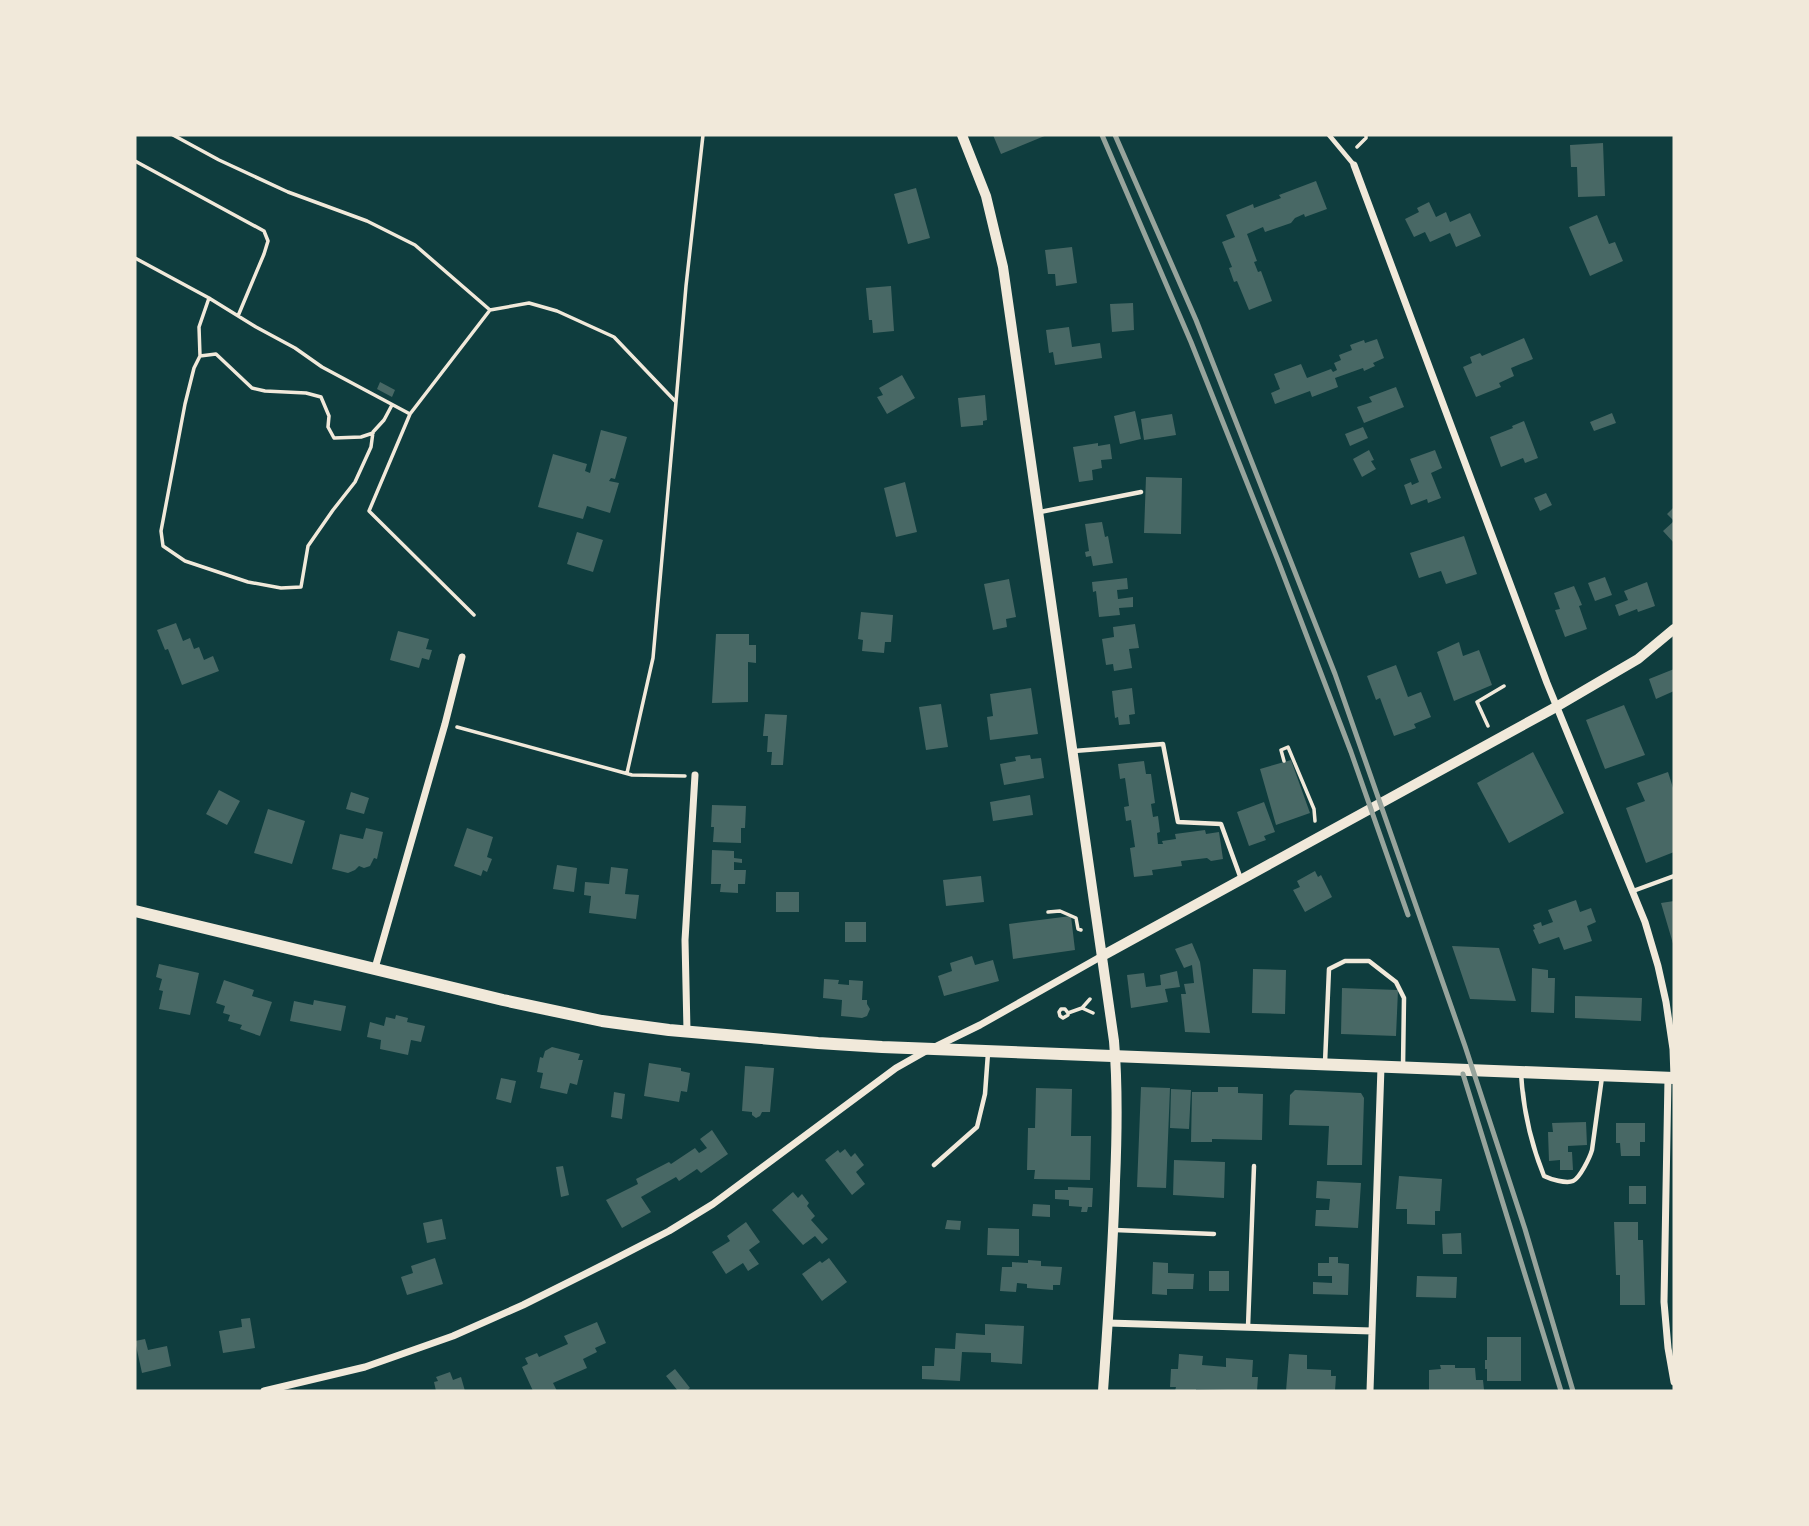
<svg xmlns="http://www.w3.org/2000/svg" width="1809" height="1526" font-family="Literata,serif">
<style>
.building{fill:#486865}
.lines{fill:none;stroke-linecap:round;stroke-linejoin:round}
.path{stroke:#f1e9da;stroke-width:3.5}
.service{stroke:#f1e9da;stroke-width:4.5}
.minor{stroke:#f1e9da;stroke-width:7}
.tertiary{stroke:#f1e9da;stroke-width:10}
.secondary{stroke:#f1e9da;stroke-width:12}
.rail{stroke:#97a49c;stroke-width:5}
</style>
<rect width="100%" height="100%" fill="#0f3d3e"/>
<path class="building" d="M993,135h54l-46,19z
M1603,143l2,53 -27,1 -1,-30h-6l-1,-22z
M1316,181l11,28 -22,8 -1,-3 -9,4 -4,5 -26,9 -2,-5 -16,7 10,27 -3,1 4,10 3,-1 11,30 -23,9 -12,-29 -3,1 -5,-14 3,-1 -10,-25 13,-5 -9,-22 27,-11 1,4 27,-10 -2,-3z
M916,188l14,50 -22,6 -14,-50z
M1429,202l7,15 10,-5 4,10 20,-9 11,23 -25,11 -6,-14 -20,9 -5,-10 -11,5 -9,-18 14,-7 -2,-4z
M1597,215l12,29 6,-2 8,19 -33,15 -21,-49z
M1072,247l5,36 -21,3 -1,-12h-7l-3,-24z
M891,286l3,45 -21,2 -1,-13h-3l-3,-32z
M1133,303l1,27 -22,2 -2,-28z
M1069,327l3,20 28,-4 2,15 -47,7 -2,-13 -4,1 -3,-23z
M1524,338l9,21 -22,9 3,8 -15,7 2,4 -25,10 -13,-30 9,-4 -2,-6 10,-4 2,3z
M1377,339l7,19 -11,5 2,3 -11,5 -1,-3 -28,10 3,9 -26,10 -2,-6 -35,13 -4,-11 9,-4 -6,-15 27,-10 6,14 24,-9 2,3 4,-2 -3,-7 7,-3 -2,-5 13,-5 -2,-5 14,-5 1,3z
M902,375l13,23 -28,16 -10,-17 6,-2 -4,-7z
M380,382l15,8 -3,7 -15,-8z
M1396,387l8,20 -40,16 -7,-16 15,-5 -3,-5z
M985,395l2,25 -4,1v4l-22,2 -3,-29z
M1135,411l6,28 -21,5 -6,-28z
M1612,413l4,10 -22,8 -4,-9z
M1172,414l4,21 -32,5 -3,-21z
M1524,421l14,37 -13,5 -2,-5 -22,9 -11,-30 23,-9 -1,-2z
M1363,427l5,11 -18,8 -5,-12z
M601,430l26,7 -12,42 -4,-1 -2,3 10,2 -9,30 -23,-7 -4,13 -45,-12 15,-53 34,10 -2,7 5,2z
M1098,443v3l12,-2 2,15 -11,1 1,8 -10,2 1,10 -14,2 -6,-35z
M1369,450l5,10 -3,1 5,8 -14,8 -9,-18z
M1435,450l7,18 -11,5 10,25 -13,5 -1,-4 -16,6 -7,-20 7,-3 1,3 7,-3 -9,-23z
M1146,477l36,1 -1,56 -37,-1z
M905,482l12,50 -21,5 -12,-49z
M1546,493l6,12 -12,6 -6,-13z
M1674,507v36l-11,-12 11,-10 -7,-7z
M1102,522l3,15 3,-1 5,27 -20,3 -2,-10 -5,1 -1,-5 4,-1 -4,-27z
M577,532l26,8 -10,32 -26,-8z
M1464,536l13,38 -31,10 -5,-13 -22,7 -9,-25z
M1605,577l7,18 -17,6 -7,-18z
M1127,578l1,11 -11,1 1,9 15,-2v10l-14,1 1,7 -21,2 -3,-26 -3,1 -1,-10z
M1009,579l7,38 -10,2 1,8 -14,3 -9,-46z
M1647,582l8,24 -17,6 -1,-3 -18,7 -4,-11 13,-5 -4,-9z
M1574,586l8,19 -3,1 8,23 -22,8 -10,-27 5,-1 -6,-16z
M861,612l32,3 -2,27h-6l-1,11 -22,-2 1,-11 -5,-1z
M176,623l7,18 7,-3 4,11 5,-2 5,13 9,-4 6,15 -37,14 -14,-36 -3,1 -8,-20z
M1135,624l4,24 -10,1 3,19 -18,3 -1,-7 -7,1 -4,-26 12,-2 -1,-10z
M398,631l31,8 -3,10 6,1 -3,10 -7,-2 -3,10 -29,-8z
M716,634h33v11h7v18l-8,-1v40l-36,1z
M1459,642l4,14 16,-6 13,35 -38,16 -17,-49z
M1396,665l12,32 13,-5 10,25 -17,7 2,4 -22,8 -14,-38 -4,2 -9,-24z
M1674,669v22l-18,8 -7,-20z
M1031,688l7,46 -48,6 -3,-23 6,-1 -3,-22z
M1132,688l3,26 -6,1 1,9 -11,1 -1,-8 -3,1 -3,-27z
M941,704l7,43 -22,3 -7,-43z
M1624,705l21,50 -40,14 -19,-49z
M765,714l22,1 -4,50h-12l1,-13h-5l1,-16h-5z
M1533,752l31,61 -55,30 -32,-60z
M1030,755l1,4 10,-1 3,20 -40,7 -4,-21 16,-3 -1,-4z
M1291,760l19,53 -34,12 -16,-56z
M1144,761l2,13h5l4,29 -4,1 2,13 5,-1 2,16 -3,1 1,11h5l-1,-3 14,-2 -1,-5 30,-4 1,4 13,-2 4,27 -12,2 -4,-3 -26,3 1,5 -30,4 1,5 -19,2 -4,-29 5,-1 -4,-27 -5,1 -2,-14 5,-1 -4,-28 -5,1 -2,-15z
M1668,772l6,19v61l-28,11 -20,-55 19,-7 -8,-18z
M219,790l21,11 -13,24 -21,-11z
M351,792l18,6 -5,16 -18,-5z
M1030,795l3,20 -40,6 -3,-19z
M1264,802l11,30 -11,4 2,4 -17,6 -12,-34z
M712,805l34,1 -1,22h-4v15l-28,-1 1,-15h-3z
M268,809l37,12 -13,43 -38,-11z
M366,828l17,4 -6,27 -3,-1 -4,8 -6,2 -5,-2 -4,4 -7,3 -16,-4 8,-35 23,5z
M467,828l26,9 -6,20 5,2 -5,13 -4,-2 -2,6 -27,-10z
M712,850l22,1v7l8,1v4l-8,-1v8h12l-1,14h-7v9l-18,-1 1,-8h-10z
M557,865l20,3 -3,24 -21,-3z
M611,867l17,2 -3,25 14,1 -3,24 -47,-6 2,-17 -7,-1 1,-13 24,2z
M1315,871l3,6 3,-2 11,22 -27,15 -12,-22 7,-3 -3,-6z
M981,876l3,26 -38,4 -3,-26z
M776,892h23v20h-23z
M1576,900l4,12 11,-4 5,14 -9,4 5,15 -28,9 -5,-13 -20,7 -6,-14 2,-1 -2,-4 8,-3 1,4 11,-4 -5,-12z
M1674,901v46l-13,-44z
M1071,916l4,34 -62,9 -4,-35z
M845,922h21v20h-21z
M1192,943l8,19 10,71 -25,-1 -4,-38h5l-2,-10 10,-1 -2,-18 -8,3 -9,-19z
M1452,946l47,2 17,53 -46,-2z
M972,956l3,9 18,-5 6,21 -55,15 -6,-20 14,-5 -2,-8z
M159,964l40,9 -9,42 -31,-6 4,-18 -4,-1 3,-11 -6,-2z
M1532,968l16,2v8h7l-1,35 -23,-1z
M1253,969l33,1 -1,44 -33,-1z
M1177,971l3,16 -15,2 3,13 -37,6 -4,-33 17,-2 2,14 15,-2 -1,-10z
M824,979l15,1 -1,4 11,1v-5l14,1 -1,19h5v4l3,5 -3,7 -5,2 -21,-2 1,-16 -19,-2z
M224,980l30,10 -2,6 20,6 -12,34 -20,-7 2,-4 -14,-4 2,-6 -7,-2 2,-7 -9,-3z
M1342,988l56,2 -2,46 -55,-2z
M1575,996l67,2 -1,23 -66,-3z
M314,1000l32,6 -5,25 -51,-10 4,-20 19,4z
M396,1015l12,3 -1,4 18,4 -4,16 -10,-2 -3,15 -28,-6 1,-9 -14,-3 3,-15 14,4 2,-9 9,2z
M552,1047l28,7 -2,6h5l-6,25 -7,-2 -3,11 -27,-6 3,-15 -6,-1 3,-15 3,1 2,-7z
M649,1063l32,5v3l9,2 -3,19 -6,-1 -2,11 -35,-6z
M745,1066l29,2 -4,44h-8l-2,4 -4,2 -4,-3v-3l-10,-1z
M501,1078l15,3 -5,22 -15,-4z
M1141,1087l29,1 -4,100 -29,-1z
M1218,1087h20v6l25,1 -1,46 -50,-1v3h-21l1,-50h26z
M1036,1088l36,1 -1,47h20l-1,44 -56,-1 1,-9h-8l1,-42h7z
M1171,1089l20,1 -2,39 -19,-1z
M1295,1090l66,3 3,5 -2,67h-35l2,-39 -40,-1 1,-30z
M614,1092l11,2 -3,25 -11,-2z
M1586,1122l1,23 -19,1v6h4l1,18h-13v-10l-11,1 -1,-29h5l-1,-9z
M1616,1123h29v19h-5v14h-19l-1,-13h-4z
M712,1130l16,24 -27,19 -4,-4 -18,12 -3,-4 -35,20 10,15 -29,16 -16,-28 32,-16 -2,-5 33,-17 2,2 24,-16 4,5 8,-5 -7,-9z
M845,1149l6,8 4,-4 9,12 -8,7 9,12 -13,11 -27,-35 13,-10 2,3z
M1174,1160l51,2 -1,36 -51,-3z
M563,1166l6,29 -8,2 -5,-30z
M1399,1176l43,3 -2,32h-5v14l-28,-1v-15h-11z
M1317,1181l44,2 -3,45 -43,-2 1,-16h13l1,-11 -14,-1z
M1629,1186h17v18h-17z
M1068,1187l25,1 -1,19h-4l-1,5h-6l1,-5 -13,-1v-6l-14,-1v-9h13z
M793,1192l5,6 4,-4 7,9 -2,3 8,10 -4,4 17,19 -6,5 -7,-8 -12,9 -31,-35z
M1033,1204l17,1v12l-18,-1z
M442,1219l4,20 -19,4 -4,-20z
M947,1220l14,1 -1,9 -15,-1z
M746,1222l14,20 -11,8 10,14 -11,7 -5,-8 -17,11 -14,-22 18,-11 -3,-5z
M1614,1222h24v18h5l2,65h-25v-30h-4z
M988,1228l31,1v27l-32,-1z
M1461,1233l1,21h-19l-1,-20z
M1329,1257h9v6l11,1 -1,31 -35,-1v-12l19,1v-7h-14v-13h11z
M435,1258l8,26 -36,11 -6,-18 12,-4 -2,-7z
M829,1258l18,24 -25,19 -20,-27 18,-13 2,2z
M1028,1260l13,1v5l21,1 -2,18h-7v5l-26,-2v-4l-10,-1 -1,9 -16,-1 2,-24h10v-5l16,1z
M1153,1262l15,1v10l26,1 -1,15h-26v6l-15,-1z
M1209,1271h20v20h-20z
M1417,1276l40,1 -1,21 -40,-1z
M250,1318l5,30 -32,5 -4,-22 23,-4 -1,-8z
M597,1322l9,21 -11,5 2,4 -14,7 4,9 -34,15 4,8h-24l-11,-24 6,-3 -3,-6 12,-5 2,4 29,-13 -4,-8z
M985,1324l39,2 -2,38 -31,-2v-9l-29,-1 -2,29 -38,-2v-13h12l1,-18 20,1 1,-16 29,2z
M1487,1337h34v44h-34v-12h-2v-9h2z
M145,1339l3,11 19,-4 4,20 -29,7 -7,-32z
M1179,1354l24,2 -1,9 24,2v-9l27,2 -1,17h6l-1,14 -61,-2v2h-21l1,-4h-6l1,-18h7z
M1289,1354l18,1v14l24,1v6h5l-1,15h-49z
M1440,1365h15v3h20l1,12h7l1,10 -55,1v-21l12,-1z
M675,1369l15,19 -4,3h-8l-12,-15z
M450,1372l3,8 8,-3 4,14h-29l-2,-9 4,-1 -2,-4z"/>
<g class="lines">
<path class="path" d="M173,135l46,25 69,32 79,29 48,24 75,65
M1357,147l9,-9v-3
M135,161l129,70 4,10 -4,13 -26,62
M135,258l74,40 47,29 39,21 27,19 88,47 80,-104 39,-7 28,8 57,26 62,65 10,-116 17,-151
M209,298l-10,29 1,29 -6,12 -9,36 -24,127 2,15 22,15 63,21 33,6 20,-1 7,-41 25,-36 22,-28 16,-35 2,-15 11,-12 8,-15
M200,356l16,-2 36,34 13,3 41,2 15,4 8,19 -1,11 6,11 27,-1 12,-4
M410,414l-41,97 105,104
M1488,726l-11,-24 27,-16
M457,727l175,48 53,1
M1284,761l-3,-11 7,-3 26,62 1,12
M627,773l26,-115 23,-256
M1048,912l12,-1 16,7 2,11 3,1
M1090,999l-8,9 11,5
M1068,1013l-3,-4h-4l-2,3 1,4 3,2 5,-3v-2l14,-5"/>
<path class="service" d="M1329,135l25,30
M1040,512l101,-20
M1074,751l89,-7 15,78 43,2 20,55
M1633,891l41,-15
M1325,1063l4,-94 16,-8h24l27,21 8,16 -1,69
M1521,1073c2,34 10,71 23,103 6,3 22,8 29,5 7,-3 17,-24 19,-31l10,-73
M934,1165l43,-38 8,-33 3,-41
M1115,1230l99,4
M1248,1327l6,-161"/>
<path class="minor" d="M1354,165l193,518 98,239 13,44 8,36 7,47 1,29
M375,968l70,-244 17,-67
M687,1031l-2,-91 10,-165
M937,1046l43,-21 122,-69
M1668,1078l-4,224 4,46 6,34
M1108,1323l264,8
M264,1391l101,-24 88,-31 70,-31 84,-42 62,-32 44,-27 183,-136 30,-17
M1370,1391l11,-324"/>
<path class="tertiary" d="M962,135l24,61 17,71 111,774c4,47 3,94 1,140 -2,70 -7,140 -12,210
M1102,956l454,-249 82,-48 36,-30"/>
<path class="secondary" d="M135,911l368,89 99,21 67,9 149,13 64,4 792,31"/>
<path class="rail" d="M1102,135l89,207 86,216 74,194 57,163
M1115,135l81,185 139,354 130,372 60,183 48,162
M1463,1074l98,317"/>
</g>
<rect width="1809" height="1526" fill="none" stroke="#f1e9da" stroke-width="273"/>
</svg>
